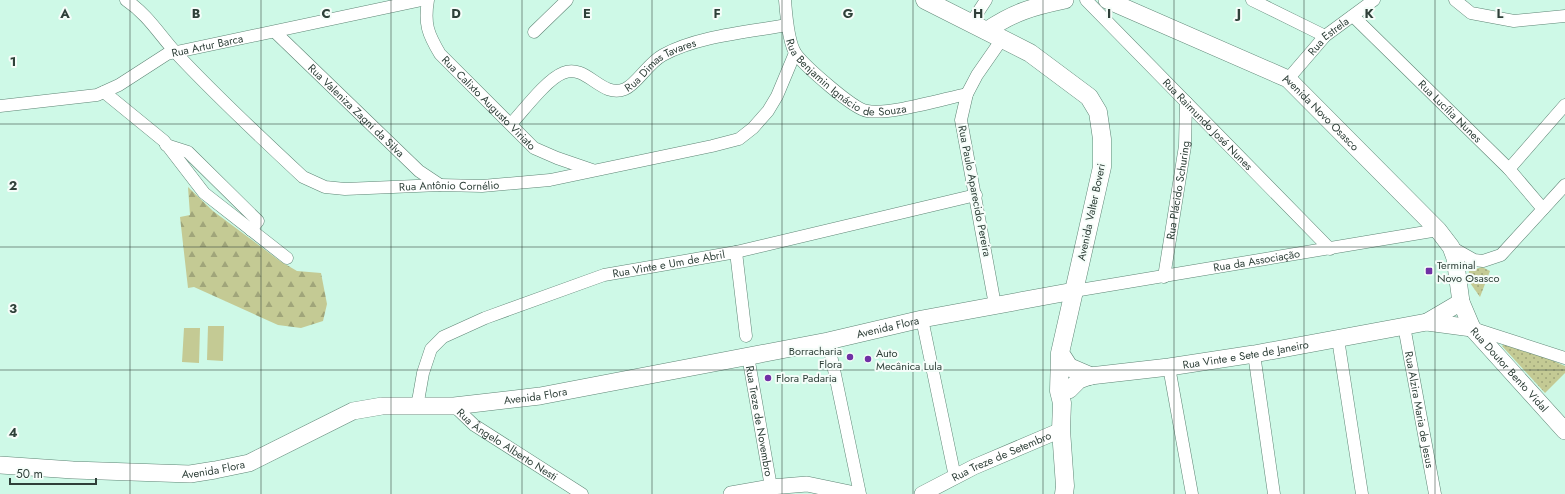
<svg xmlns="http://www.w3.org/2000/svg" width="1565" height="494" font-family="Jost,sans-serif">
<style>
.grass{fill:#c4ca94}
.forest{fill:url(#forest-firs)}
.park{fill:url(#park-dots)}
.lines{fill:none;stroke-linecap:round;stroke-linejoin:round}
.minor-casing{stroke:#5e8575;stroke-width:13}
.tertiary-casing{stroke:#5e8575;stroke-width:16}
.secondary-casing{stroke:#5e8575;stroke-width:18}
.primary-casing{stroke:#5e8575;stroke-width:19}
.minor{stroke:#fff;stroke-width:12}
.tertiary{stroke:#fff;stroke-width:15}
.secondary{stroke:#fff;stroke-width:17}
.primary{stroke:#fff;stroke-width:18}
.grid{fill:none;stroke:#2f4039;stroke-width:1;stroke-opacity:0.55}
.poi-dot{fill:#7030a5;stroke:#f5fdf9;stroke-width:1.5}
.labels{text-anchor:middle;stroke-width:4;stroke-linejoin:round;paint-order:stroke}
.street-label{font-size:11px;fill:#2f4039;stroke:#f5fdf9}
.poi-label{font-size:11px;fill:#2f4039;stroke:#f5fdf9;text-anchor:start}
.grid-label{font-size:13px;text-anchor:middle;font-weight:bold;fill:#2f4039;stroke:#f5fdf9;stroke-width:4;stroke-linejoin:round;paint-order:stroke}
</style>
<defs>
<pattern id="forest-firs" width="22" height="20" patternUnits="userSpaceOnUse"><rect width="22" height="20" fill="#c4ca94"/><path d="M5 1l3.5 6h-7zM16 11l3.5 6h-7z" fill="#a0a57a"/></pattern>
<pattern id="park-dots" width="8" height="8" patternUnits="userSpaceOnUse"><rect width="8" height="8" fill="#c4ca94"/><path d="M2 2h.1M6 6h.1" fill="none" stroke="#a0a57a" stroke-width="1.8" stroke-linecap="round"/></pattern>
</defs>
<rect width="100%" height="100%" fill="#cef9e7"/>
<path class="grass" d="M208,326h16l-1,35 -16,-1z
M184,328h16l-1,35 -17,-1z"/>
<path class="forest" d="M188,187l25,24 67,50 17,10 24,2 6,31 -4,17 -22,7 -23,-3 -84,-38 -6,1 -8,-71 10,-2z"/>
<path class="park" d="M1482,267l8,4 -10,26 -12,-17 1,-9z
M1507,341l58,25v7l-20,20 -43,-47z"/>
<g class="lines">
<defs>
<g id="minor">
<path id="s1" d="M126,0c21,14 33,34 50,53 40,43 84,84 127,124l22,10 20,2 95,-4 42,1 68,-6 162,-34 27,-7 14,-11 15,-17 9,-15 18,-43"/>
<path id="s2" d="M428,0c-4,24 0,34 12,54l94,94 23,10 35,12"/>
<path id="s3" d="M785,0c1,13 3,43 11,54 9,12 57,55 71,57 23,4 76,-12 100,-17"/>
<path id="s4" d="M1086,0l244,249"/>
<path d="M1252,0l73,36"/>
<path d="M1455,0l16,13 43,8 51,-5"/>
<path id="s5" d="M1353,16l156,153 34,40"/>
<path d="M971,23l15,-23"/>
<path id="s6" d="M275,32l144,139 21,14"/>
<path d="M534,32l33,-32"/>
<path id="s7" d="M1288,79l37,-43 49,-36"/>
<path d="M104,92l60,49 40,52 83,65"/>
<path id="s8" d="M0,106l97,-11 22,-10 48,-31 255,-54"/>
<path id="s9" d="M511,124c12,-13 36,-45 52,-51 24,-10 38,26 62,16 12,-5 23,-26 38,-34 35,-19 85,-23 124,-30"/>
<path d="M166,145l22,7 70,69 -7,9"/>
<path d="M1509,169l56,-64"/>
<path d="M1451,247l23,13 9,1 18,-6 64,-70"/>
<path d="M736,252l10,84"/>
<path id="s10" d="M1164,277l21,-131 1,-44"/>
<path id="s11" d="M1074,291l364,-61"/>
<path d="M995,305l-34,-185 6,-26 10,-19 25,-36"/>
<path d="M922,319l33,158"/>
<path id="s12" d="M1404,326l31,168"/>
<path d="M1472,328l93,30"/>
<path d="M1338,339l24,155"/>
<path d="M828,341l32,153"/>
<path d="M1254,354l20,140"/>
<path id="s13" d="M748,356l23,131"/>
<path d="M1169,367l23,127"/>
<path id="s14" d="M454,406l20,19 108,69"/>
<path id="s15" d="M417,407l6,-34 8,-24 12,-12 42,-19 119,-43 132,-23 240,-57"/>
</g>
<g id="tertiary">
<path d="M731,494l40,-7 36,-3 48,10"/>
<path id="s16" d="M922,494l52,-27 87,-37"/>
</g>
<g id="secondary">
<path id="s17" d="M1107,0l181,79 150,151 13,17 4,11 6,44 11,26 93,103"/>
<path d="M986,31c28,-19 46,-24 79,-31"/>
<path d="M1427,322l34,-20"/>
<path id="s18" d="M1069,390l10,-10 11,-4 79,-9 85,-13 173,-32 45,6"/>
<path id="s19" d="M0,465l73,5 117,4 25,-4 34,-7 104,-52 29,-5h72l86,-10 288,-55 94,-22 152,-28"/>
</g>
<path id="primary" d="M925,0l105,53 59,44 9,15 4,27v28l-42,186 -1,38 3,12 -1,27 4,56 -1,8
M1060,353l9,14 21,9"/>
</defs>
<use href="#minor" class="minor-casing"/>
<use href="#tertiary" class="tertiary-casing"/>
<use href="#secondary" class="secondary-casing"/>
<use href="#primary" class="primary-casing"/>
<use href="#minor" class="minor"/>
<use href="#tertiary" class="tertiary"/>
<use href="#secondary" class="secondary"/>
<use href="#primary" class="primary"/>
</g>
<path class="grid" d="M130,0v494M261,0v494M391,0v494M522,0v494M652,0v494M782,0v494M913,0v494M1043,0v494M1174,0v494M1304,0v494M1435,0v494M0,124h1565M0,247h1565M0,370h1565"/>
<g class="poi-dot">
<rect x="1425" y="267" width="8" height="8" rx="2"/>
<circle cx="850" cy="357" r="4"/>
<circle cx="868" cy="359" r="4"/>
<circle cx="768" cy="378" r="4"/>
</g>
<g class="labels">
<g class="street-label">
<text dy="4" stroke="none"><textPath href="#s7" startOffset="59">Rua Estrela</textPath></text>
<text dy="4" stroke="none"><textPath href="#s8" startOffset="220">Rua Artur Barca</textPath></text>
<text dy="4" stroke="none"><textPath href="#s9" startOffset="184">Rua Dimas Tavares</textPath></text>
<text dy="4" stroke="none"><textPath href="#s3" startOffset="113">Rua Benjamin Ignácio de Souza</textPath></text>
<text dy="4" stroke="none"><textPath href="#s2" startOffset="126">Rua Calixto Augusto Viriato</textPath></text>
<text dy="4" stroke="none"><textPath href="#s6" startOffset="113">Rua Valeniza Zagni da Silva</textPath></text>
<text dy="4" stroke="none"><textPath href="#s5" startOffset="136">Rua Lucília Nunes</textPath></text>
<text dy="4" stroke="none"><textPath href="#s17" startOffset="244">Avenida Novo Osasco</textPath></text>
<text dy="4" stroke="none"><textPath href="#s4" startOffset="174">Rua Raimundo José Nunes</textPath></text>
<text dy="4" stroke="none"><textPath href="#s1" startOffset="399">Rua Antônio Cornélio</textPath></text>
<text dy="4" stroke="none"><textPath href="#s10" startOffset="88">Rua Plácido Schuring</textPath></text>
<text transform="translate(975 191) rotate(79)" y="4">Rua Paulo Aparecido Pereira</text>
<text transform="translate(1091 212) rotate(-78)" y="4">Avenida Valter Boveri</text>
<text dy="4" stroke="none"><textPath href="#s11" startOffset="185">Rua da Associação</textPath></text>
<text dy="4" stroke="none"><textPath href="#s15" startOffset="315">Rua Vinte e Um de Abril</textPath></text>
<text dy="4" stroke="none"><textPath href="#s19" startOffset="909">Avenida Flora</textPath></text>
<text dy="4" stroke="none"><textPath href="#s18" startOffset="183">Rua Vinte e Sete de Janeiro</textPath></text>
<text dy="4" stroke="none"><textPath href="#s17" startOffset="572">Rua Doutor Bento Vidal</textPath></text>
<text dy="4" stroke="none"><textPath href="#s19" startOffset="550">Avenida Flora</textPath></text>
<text dy="4" stroke="none"><textPath href="#s12" startOffset="85">Rua Alzira Maria de Jesus</textPath></text>
<text dy="4" stroke="none"><textPath href="#s13" startOffset="66">Rua Treze de Novembro</textPath></text>
<text dy="4" stroke="none"><textPath href="#s14" startOffset="66">Rua Ângelo Alberto Nesti</textPath></text>
<text dy="4" stroke="none"><textPath href="#s16" startOffset="88">Rua Treze de Setembro</textPath></text>
<text dy="4" stroke="none"><textPath href="#s19" startOffset="214">Avenida Flora</textPath></text>
</g>
<g class="poi-label">
<text x="1437" y="269">Terminal<tspan x="1437" dy="13">Novo Osasco</tspan></text>
<text x="842" y="355" text-anchor="end">Borracharia<tspan x="842" dy="13">Flora</tspan></text>
<text x="876" y="357">Auto<tspan x="876" dy="13">Mecânica Lula</tspan></text>
<text x="776" y="382">Flora Padaria</text>
</g>
</g>
<g class="grid-label">
<text x="65" y="18">A</text>
<text x="196" y="18">B</text>
<text x="326" y="18">C</text>
<text x="456" y="18">D</text>
<text x="587" y="18">E</text>
<text x="717" y="18">F</text>
<text x="848" y="18">G</text>
<text x="978" y="18">H</text>
<text x="1109" y="18">I</text>
<text x="1239" y="18">J</text>
<text x="1369" y="18">K</text>
<text x="1500" y="18">L</text>
<text x="13" y="66">1</text>
<text x="13" y="190">2</text>
<text x="13" y="313">3</text>
<text x="13" y="437">4</text>
</g>
<path d="M10 478v6h86v-6" fill="none" stroke="#2f4039" stroke-width="2"/>
<text x="16" y="478" font-size="12" fill="#2f4039" stroke="#f5fdf9" stroke-width="3" paint-order="stroke">50 m</text>
</svg>
